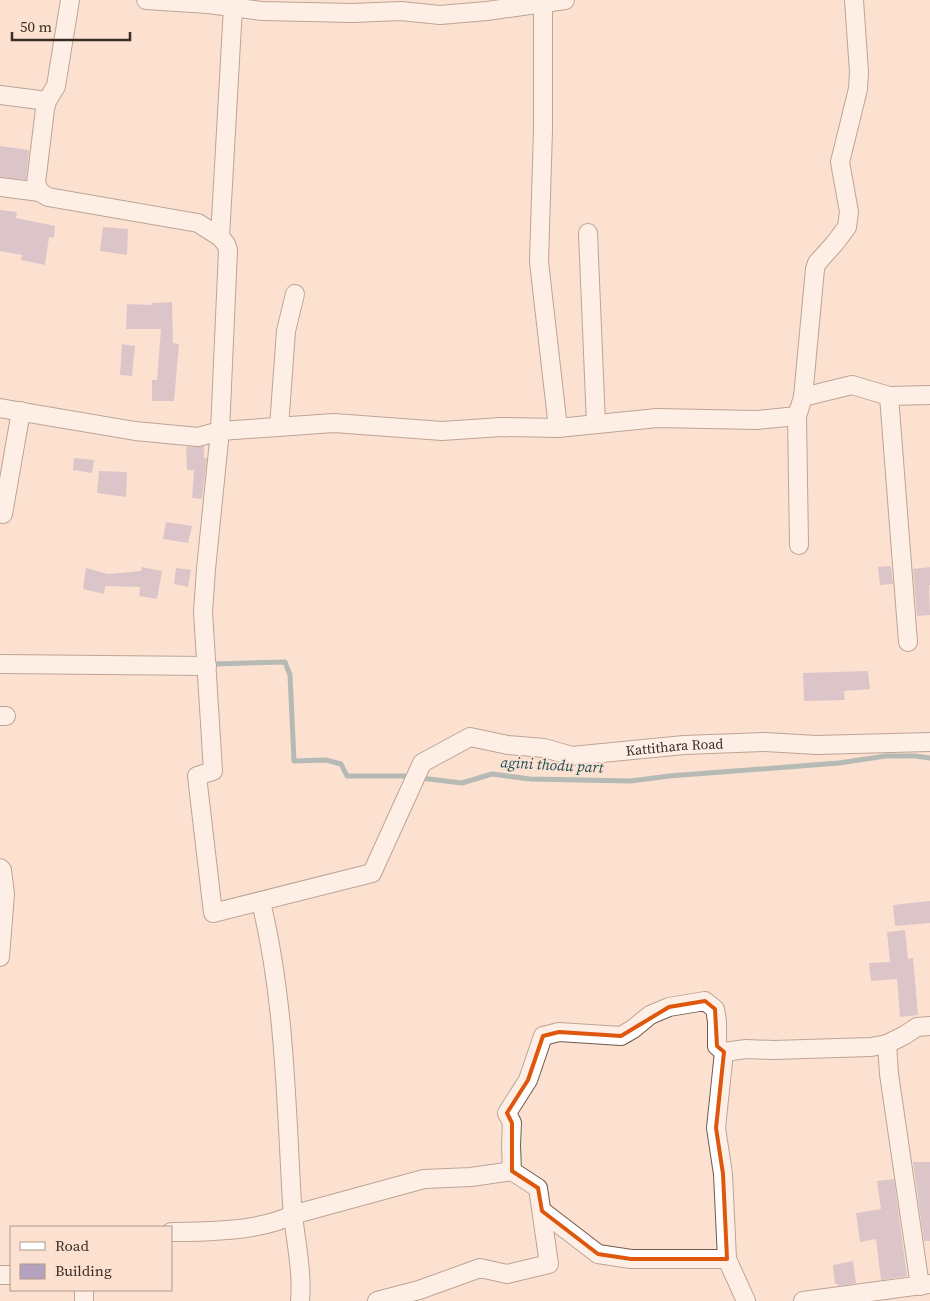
<svg xmlns="http://www.w3.org/2000/svg" width="930" height="1301" font-family="'Source Serif 4',serif">
<style>
.lines{fill:none;stroke-linecap:round;stroke-linejoin:round}
.stream{stroke:#638a92;stroke-width:5}
.building{fill:#b5a2be}
.street-casing{stroke:#755848;stroke-width:20}
.street{stroke:#fff;stroke-width:18}
.marked{fill:none;stroke:#df570d;stroke-width:4;stroke-linejoin:round}
.labels{text-anchor:middle;stroke-width:4;stroke-linejoin:round;paint-order:stroke}
.street-label{font-size:14px;fill:#3a2d25;stroke:#fce1d1}
.water-label{font-size:15px;font-style:italic;fill:#164d57;stroke:#fce1d1}
</style>
<rect width="100%" height="100%" fill="#fce1d1"/>
<g class="lines">
<path class="stream" d="M214,664l71,-2 5,13 4,86 32,-1 15,4 6,12h57l58,7 30,-9 38,5 101,2 38,-5 170,-13 47,-7h29l15,2"/>
</g>
<path class="building" d="M0,146l29,4 -3,30 -26,-3z
M0,210l17,2 -1,6 39,8 -1,12 -5,-1 -4,28 -24,-5 1,-5 -22,-4z
M103,227l25,2 -1,26 -27,-4z
M172,302l1,41 6,1 -5,57h-22v-21h5l4,-51h-35l1,-25 25,1v-2z
M122,344l13,2 -3,30 -12,-1z
M204,446v12h3l-5,41 -10,-1 2,-28h-7l-1,-23z
M74,458l20,2 -2,13 -19,-3z
M99,471l28,1 -1,25 -29,-4z
M166,522l26,4 -4,17 -25,-4z
M891,566l2,18 -13,1 -2,-18z
M142,567l20,4 -5,28 -18,-3 1,-9 -35,-1 -1,8 -21,-5 3,-21 22,6 33,-3z
M930,567v18h-1l1,30 -13,1 -4,-47z
M176,568l15,2 -3,17 -14,-3z
M868,671l2,18 -26,2 1,9 -41,1 -1,-28z
M930,901v22l-35,3 -2,-21z
M905,930l3,29 5,-1 5,57 -18,2 -3,-38 -26,2 -2,-18 21,-1 -3,-30z
M913,1162h17v79h-6z
M894,1179l13,97 -26,4 -5,-41 -16,3 -4,-29 25,-4 -4,-28z
M853,1261l3,22 -18,3v-2h-3l-2,-19z"/>
<g class="lines">
<defs>
<g id="street">
<path id="s1" d="M70,0l-14,86 -9,15 -2,8 -9,74 4,9 8,5 150,26 22,14 6,7 2,6 -8,181 -14,138 -3,43 10,159 -16,5 16,137 159,-40 50,-110 48,-26 38,8 36,3 28,8 112,-11 81,-3 51,3 114,-3"/>
<path d="M146,0l62,4 54,7 91,2 48,-2 39,4 47,-4 78,-11"/>
<path d="M543,3v127l-4,132 19,166"/>
<path d="M0,95l47,6"/>
<path d="M0,187l40,5"/>
<path d="M588,233l8,191"/>
<path d="M220,237l13,-230"/>
<path d="M889,396l19,246"/>
<path d="M803,397l12,-128 2,-6 18,-20 12,-16 2,-15 -9,-50 18,-73 1,-17 -5,-72"/>
<path d="M0,408l135,23 63,6 22,-6 114,-8 108,8 59,-4 57,1 99,-10 100,2 40,-4 6,-19 49,-12 37,11 41,-1"/>
<path d="M797,416l2,129"/>
<path d="M279,427l7,-96 9,-37"/>
<path d="M3,514l18,-103"/>
<path d="M0,664l207,2"/>
<path d="M0,716h6"/>
<path d="M0,868l2,2 3,24 -5,63"/>
<path d="M261,902c24,99 25,200 31,301 2,33 11,65 8,98"/>
<path d="M887,1044l2,30 31,212"/>
<path d="M724,1052l-8,76 7,46 4,85 19,42"/>
<path d="M512,1171l-1,-26 1,-22 -5,-10 21,-33 15,-44 16,-4 62,4 12,-7 17,-14 19,-8 36,-6 10,8 2,12v25l7,6 22,-3 28,1 97,-3 16,-3 18,-9 12,-8 13,-1"/>
<path d="M542,1211l56,43 33,5h96"/>
<path d="M171,1232c36,0 90,-1 121,-17l132,-36 47,-2 41,-6 26,17 11,76 -42,10 -27,-6 -61,22 -42,11"/>
<path d="M0,1275h11"/>
<path d="M84,1301v-11"/>
<path d="M803,1301l127,-17"/>
</g>
</defs>
<use href="#street" class="street-casing"/>
<use href="#street" class="street"/>
</g>
<path d="M0 0H930V1301H0ZM705,1001l10,8 2,37 7,6 -8,76 7,46 4,85h-96l-33,-5 -56,-43 -4,-23 -26,-17v-48l-5,-10 21,-33 15,-44 16,-4 62,4 48,-29z" fill="#fce1d1" fill-opacity=".55" fill-rule="evenodd"/>
<path class="marked" d="M705,1001l10,8 2,37 7,6 -8,76 7,46 4,85h-96l-33,-5 -56,-43 -4,-23 -26,-17v-48l-5,-10 21,-33 15,-44 16,-4 62,4 48,-29z"/>
<g class="labels">
<g class="street-label">
<text dy="5" stroke="none"><textPath href="#s1" startOffset="1624">Kattithara Road</textPath></text>
</g>
<g class="water-label">
<text transform="translate(552 765) rotate(3)" y="5">agini thodu part</text>
</g>
</g>
<rect x="10" y="1226" width="162" height="65" fill="#fce1d1" stroke="#ae998c"/>
<rect x="20" y="1242" width="25" height="8" fill="#ffffff" stroke="#ae998c"/>
<text x="55" y="1251" font-size="15" fill="#3a2d25">Road</text>
<rect x="20" y="1264" width="25" height="15" fill="#b5a2be" stroke="#ae998c"/>
<text x="55" y="1276" font-size="15" fill="#3a2d25">Building</text>
<path d="M12 32v8h118v-8" fill="none" stroke="#3a2d25" stroke-width="2.5"/>
<text x="20" y="32" font-size="15" fill="#3a2d25" stroke="#fce1d1" stroke-width="4" paint-order="stroke">50 m</text>
</svg>
